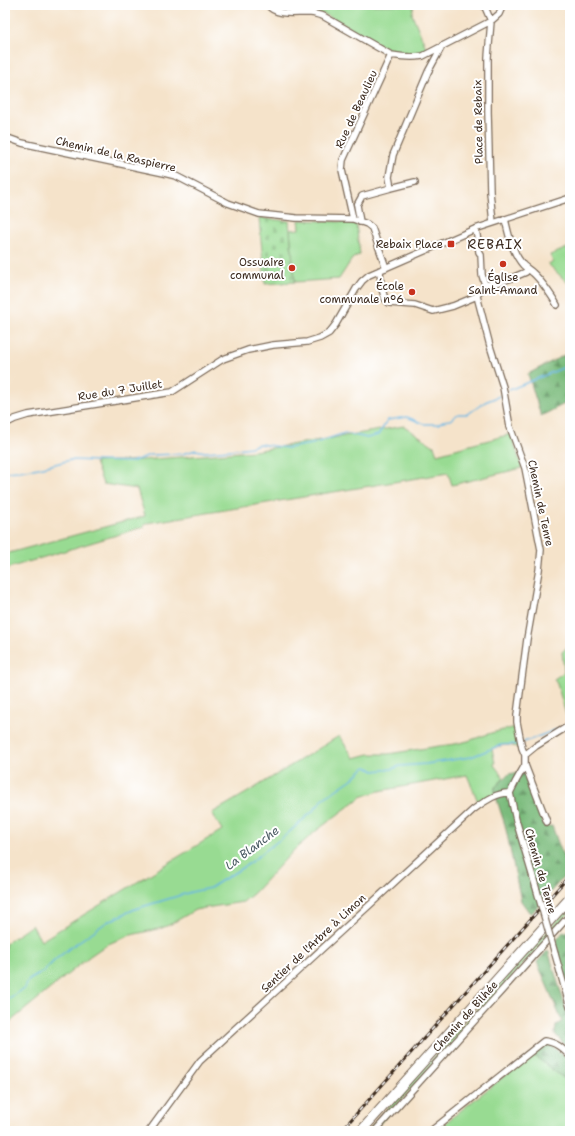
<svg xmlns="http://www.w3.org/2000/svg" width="575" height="1136" font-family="'Shantell Sans',sans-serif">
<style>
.grass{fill:#98db92;stroke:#6a8258}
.forest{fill:url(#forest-firs);stroke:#5a724d}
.cemetery{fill:url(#cemetery-stones);stroke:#6a8258}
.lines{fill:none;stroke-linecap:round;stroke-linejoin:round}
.stream{stroke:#6ab7e3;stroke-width:1.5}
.minor-casing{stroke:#7c6b5a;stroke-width:8}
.trunk-casing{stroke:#7c6b5a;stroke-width:11}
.minor{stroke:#fff;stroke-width:5.5}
.trunk{stroke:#fff;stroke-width:9}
.rail-casing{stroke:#3b2a1e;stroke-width:3}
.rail{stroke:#fff;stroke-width:1.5;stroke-dasharray:4.5;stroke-linecap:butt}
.minor-bridge-casing{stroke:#7c6b5a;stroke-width:8;stroke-linecap:butt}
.minor-bridge{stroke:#fff;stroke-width:5.5}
.poi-dot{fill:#c8321e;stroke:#fff;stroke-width:1.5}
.labels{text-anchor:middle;stroke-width:4;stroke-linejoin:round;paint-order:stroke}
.street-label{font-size:11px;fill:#3b2a1e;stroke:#fff}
.poi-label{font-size:11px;fill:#3b2a1e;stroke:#fff;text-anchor:end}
.water-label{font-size:12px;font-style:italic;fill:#4b5b63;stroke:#fff}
.quarter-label{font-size:13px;letter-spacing:1px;fill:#3b2a1e;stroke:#fff}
</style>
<defs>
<pattern id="forest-firs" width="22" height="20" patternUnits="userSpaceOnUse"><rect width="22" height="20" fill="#7abb7c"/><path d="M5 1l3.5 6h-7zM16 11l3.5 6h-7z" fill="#659865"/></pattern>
<pattern id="cemetery-stones" width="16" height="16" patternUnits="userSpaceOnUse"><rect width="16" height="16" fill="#98db92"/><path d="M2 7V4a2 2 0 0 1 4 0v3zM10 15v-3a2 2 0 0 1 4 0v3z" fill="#84bc7d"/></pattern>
</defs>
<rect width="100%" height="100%" fill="#fff"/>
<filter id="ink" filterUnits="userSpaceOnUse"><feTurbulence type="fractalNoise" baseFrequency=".025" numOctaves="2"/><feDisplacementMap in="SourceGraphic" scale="8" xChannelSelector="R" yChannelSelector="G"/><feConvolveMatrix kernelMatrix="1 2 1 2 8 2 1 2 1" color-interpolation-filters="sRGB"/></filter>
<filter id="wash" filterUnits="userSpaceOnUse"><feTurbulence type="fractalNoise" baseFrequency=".012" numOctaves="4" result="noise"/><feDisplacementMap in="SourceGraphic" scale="16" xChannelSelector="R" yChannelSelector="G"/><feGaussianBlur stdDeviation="0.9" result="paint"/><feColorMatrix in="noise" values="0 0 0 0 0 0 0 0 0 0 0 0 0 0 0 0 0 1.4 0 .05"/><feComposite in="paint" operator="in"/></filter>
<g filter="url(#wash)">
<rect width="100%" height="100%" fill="#f5e3ca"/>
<path class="grass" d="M271,5h143l-2,9 15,36 -15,6 -14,-1 -54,-31 -20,-10 -42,-3 -10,-5z
M299,220l45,2 12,2 4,30 -8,5 -13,20 -44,3 -5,-52 10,-1z
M570,247v38l-22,-21 5,-2 -3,-7z
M404,426l30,20 3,8 74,-20 11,34 -70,17 -4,-12 -301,50 -4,4 -138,42v-15l140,-38 -8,-27 -34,-5 -8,-22 48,-2 111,-9z
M570,644v71l-3,3 -10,-34 -3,-5 9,-6 1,-3 -2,-18z
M516,727l4,21c-13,-4 -16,-4 -28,1l3,14 -1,2 10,13 -9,9v7l-16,10 -12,-29 -88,16 -18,6 -45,34 -22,19 -40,43 -11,9 -38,6 -10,2 -24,14 -9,4 -31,7 -11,4 -14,6 -16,11 -85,70v-82l27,-19 9,16 142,-87 39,-24 -10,-17 36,-21 91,-56 15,22 15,-4h19l51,-8 16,-2 13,-3 23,-8z
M570,906v6l-197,219h-6z
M532,1054l38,29v48h-135z"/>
<path class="forest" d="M570,352v49l-29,15 -13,-42z
M525,771l20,56 7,-1 15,41 1,5 -37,42 -2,-2 -8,-11 -16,-76 -9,-28 -1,-10 14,-13z
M570,931v63l-15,-52 8,-10z
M548,950l22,72v29l-15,-17 1,-8 6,-5 -25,-59z
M544,1044h6l20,17v22l-38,-29z"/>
<path class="cemetery" d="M259,218l30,3 6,61 -30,2z"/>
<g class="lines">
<path class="stream" d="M509,390l61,-25
M5,472l14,-1 20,-3 20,-5 11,-3 61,2 19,-7 32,-1 14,-4 9,2 25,-2 21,-3 8,-3 29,4 24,-4 33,-11 22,5 11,-3 10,-15 19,-3 17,7h14l5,-3 7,-1 8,-6h10l17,-12 15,-6
M524,742l34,-13
M5,1001l8,-5 12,-8 4,-8 14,-8 12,-12 16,-13 36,-25 28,-13 56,-17 19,-4 40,-25 16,-13 20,-15 28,-25 10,-12 28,-19 12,-11 3,-1 7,4 18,-2 8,-3 26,-2 38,-6 7,-1 30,-12 17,-1"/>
</g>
</g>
<g filter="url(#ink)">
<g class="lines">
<defs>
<path id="minor" d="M268,5c9,12 29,7 42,8 4,0 8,2 13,3l68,39c12,2 21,3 32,1l68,-35 8,-7 4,-9
M484,5l7,16 -3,36v55l2,80 3,31
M5,137l17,6 142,30 12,3 52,27 31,11 37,4 57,1 14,5 5,4 14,40
M391,188l24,-6
M353,219l-11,-49 1,-10 48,-105
M505,219c4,17 7,33 18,46 3,3 7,5 10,8 7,6 19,23 24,32
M360,222l-3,-17 5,-9 29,-8 -2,-11 4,-22 35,-83 14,-26
M475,229l2,6 2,17 2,3 1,20 3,10
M380,270l1,16 4,13 4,4 26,2 18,6 20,-5 24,-10 1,-2 7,-9
M485,285c14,-2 28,-7 41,-13l1,-3
M477,296l13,50 13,41 7,40 15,41 16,82 -2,20 -12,69 -10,76v7l5,26 3,7v10l22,57
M5,424l10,-5 13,-4 144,-23 51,-33 25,-9 25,-5 34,-3 13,-4 9,-5 7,-9 20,-35 6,-8 7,-6 106,-46 95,-31
M525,755l11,-9 34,-21
M525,765l-9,16 -6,12 6,27 21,71
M555,954l15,53
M149,1131l51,-70 274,-252c10,-7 23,-17 36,-16
M375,1131l195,-216
M431,1131l113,-90c12,1 18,7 26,15"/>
<path id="trunk" d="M361,1131l209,-233"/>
</defs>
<use href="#minor" class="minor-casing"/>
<use href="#trunk" class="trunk-casing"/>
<use href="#minor" class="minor"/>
<use href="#trunk" class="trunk"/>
<defs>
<path id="rail" d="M341,1131l229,-256"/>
</defs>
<use href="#rail" class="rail-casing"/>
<use href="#rail" class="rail"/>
<defs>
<path id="minor-bridge" d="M537,891l18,63"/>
</defs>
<use href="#minor-bridge" class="minor-bridge-casing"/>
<use href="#minor-bridge" class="minor-bridge"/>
</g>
</g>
<g class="poi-dot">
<rect x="447" y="240" width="8" height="8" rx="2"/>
<circle cx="503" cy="264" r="4"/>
<circle cx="292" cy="268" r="4"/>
<circle cx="412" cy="292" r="4"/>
</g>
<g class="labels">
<g class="street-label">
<text transform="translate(356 109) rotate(-65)" y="4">Rue de Beaulieu</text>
<text transform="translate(478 122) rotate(-91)" y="4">Place de Rebaix</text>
<text transform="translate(116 154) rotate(13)" y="4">Chemin de la Raspierre</text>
<text transform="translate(120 390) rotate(-9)" y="4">Rue du 7 Juillet</text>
<text transform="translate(541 503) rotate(78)" y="4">Chemin de Tenre</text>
<text transform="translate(541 871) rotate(74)" y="4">Chemin de Tenre</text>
<text transform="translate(313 943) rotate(-43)" y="4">Sentier de l'Arbre à Limon</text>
<text transform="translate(465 1016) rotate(-48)" y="4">Chemin de Bilhée</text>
</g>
<g class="poi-label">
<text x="443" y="248">Rebaix Place</text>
<text x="284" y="266">Ossuaire<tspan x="284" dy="13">communal</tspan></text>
<text x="503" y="281" text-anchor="middle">Église<tspan x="503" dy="13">Saint-Amand</tspan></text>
<text x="404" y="290">École<tspan x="404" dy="13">communale n°6</tspan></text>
</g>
<g class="water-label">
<text transform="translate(252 848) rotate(-37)" y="4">La Blanche</text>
</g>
<g class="quarter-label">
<text x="495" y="249">REBAIX</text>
</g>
</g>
<rect width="575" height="1136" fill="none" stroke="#fff" stroke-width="20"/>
</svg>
